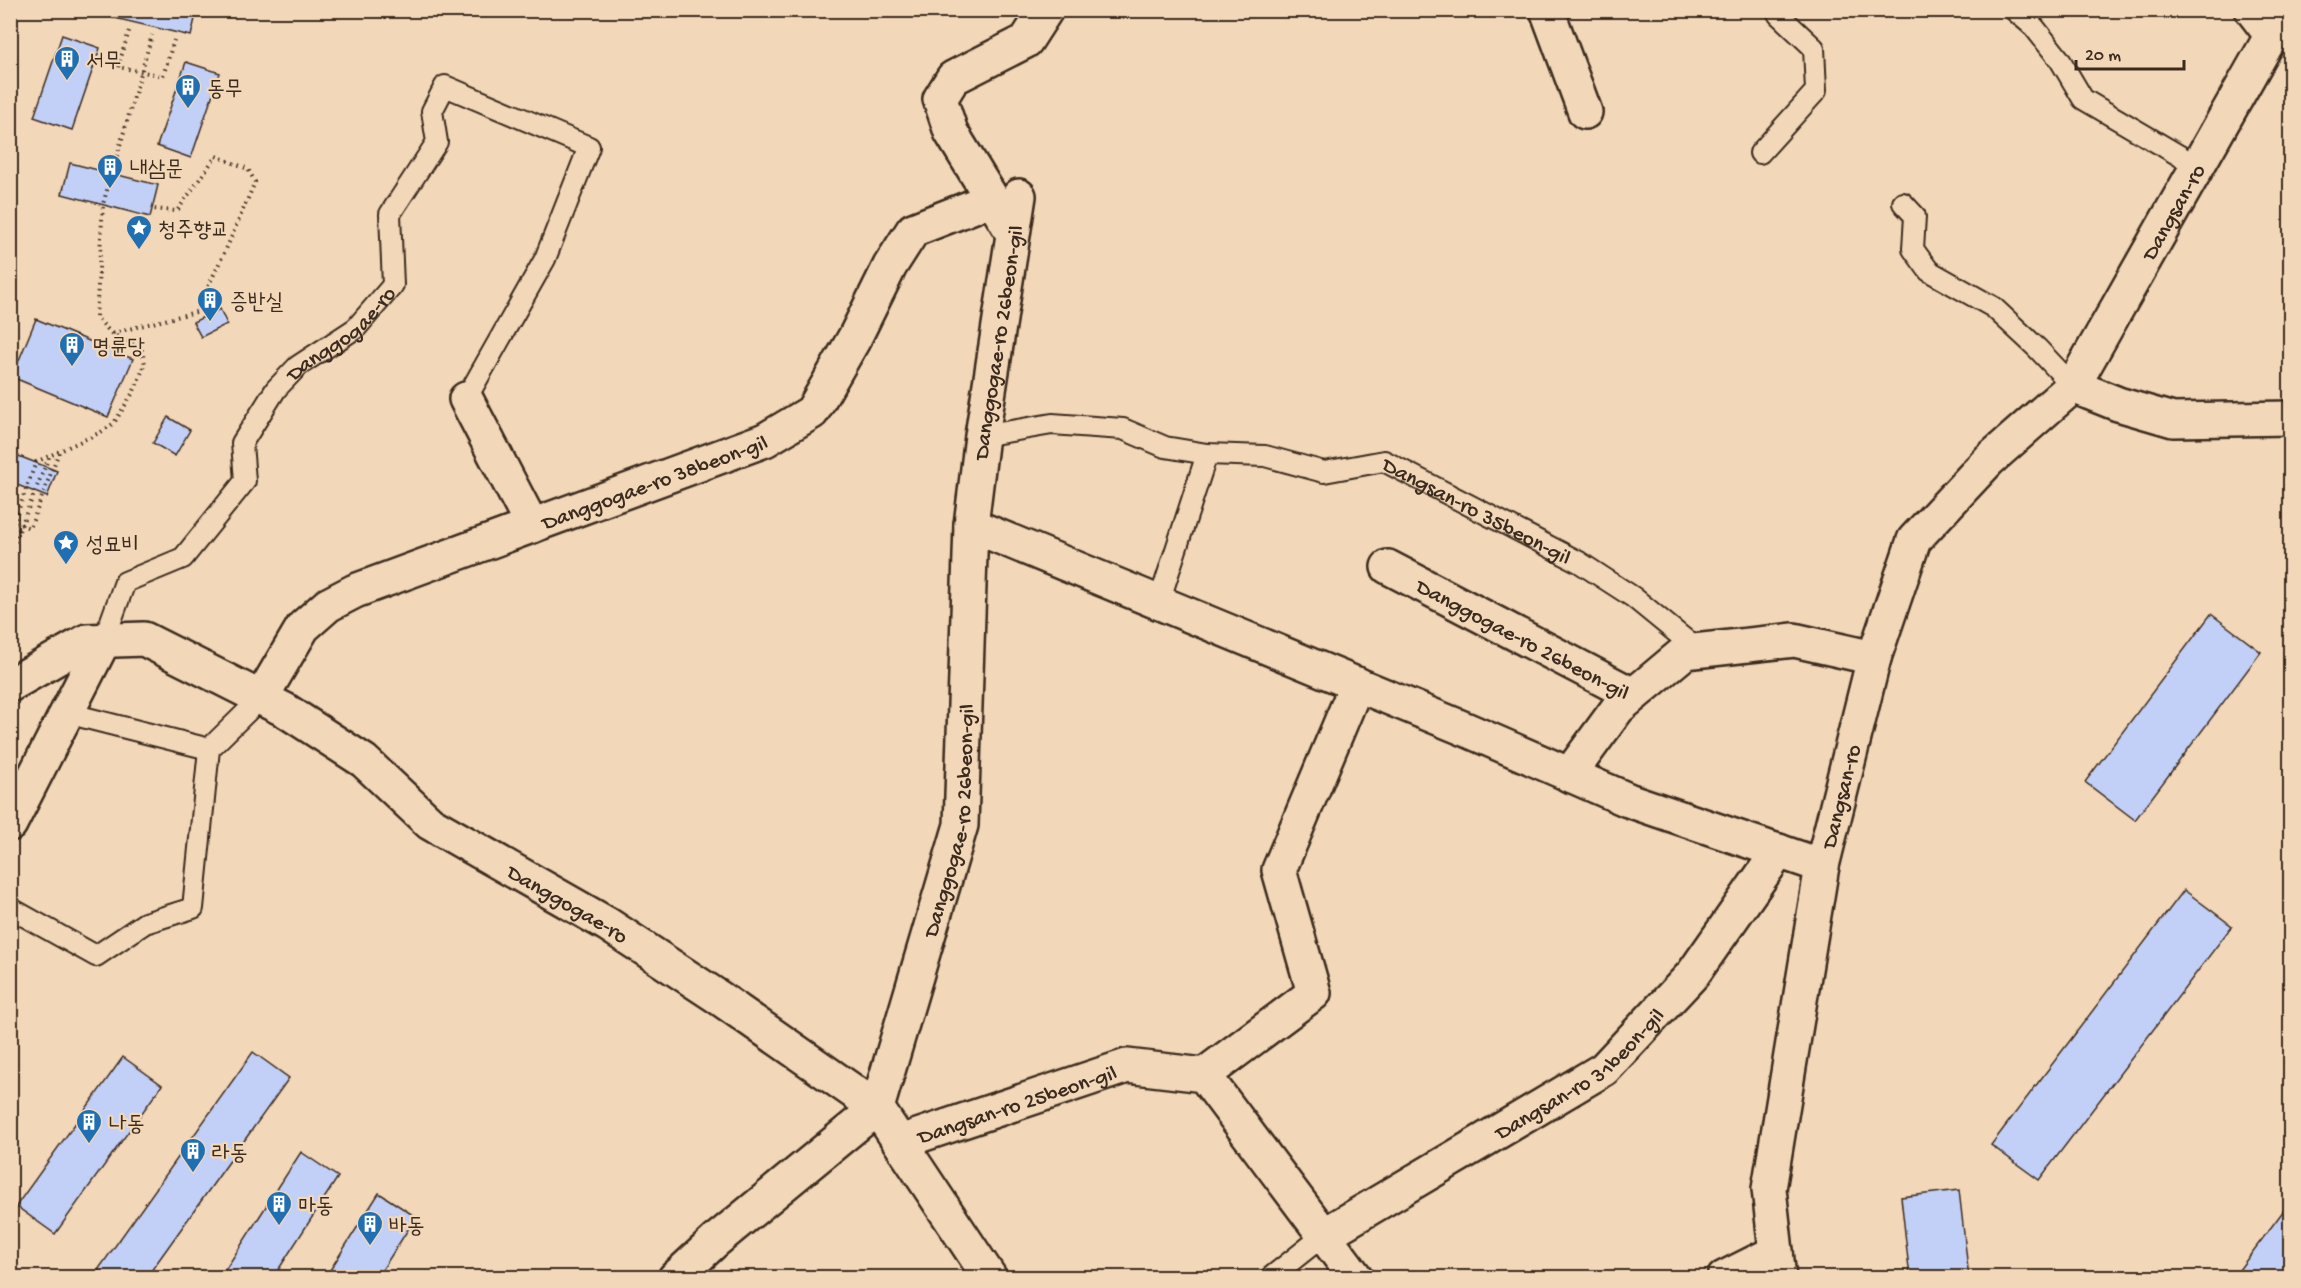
<svg xmlns="http://www.w3.org/2000/svg" width="2301" height="1288" font-family="'Gochi Hand','Poor Story',sans-serif">
<style>
.building{fill:#c2d0f7;stroke:#3b2a1e;stroke-width:1.5}
.lines{fill:none;stroke-linecap:round;stroke-linejoin:round}
.lane-casing{stroke:#3b2a1e;stroke-width:24}
.street-casing{stroke:#3b2a1e;stroke-width:38}
.secondary-casing{stroke:#3b2a1e;stroke-width:38}
.path{stroke:#3b2a1e;stroke-width:4;stroke-dasharray:1.5 4.5;stroke-linecap:butt}
.lane{stroke:#f2d7b9;stroke-width:20}
.street{stroke:#f2d7b9;stroke-width:33}
.secondary{stroke:#f2d7b9;stroke-width:33}
.labels{text-anchor:middle;stroke-width:4.5;stroke-linejoin:round;paint-order:stroke}
.poi-label{font-size:22px;fill:#3b2a1e;stroke:#f2d7b9;text-anchor:start}
.street-label{font-size:22px;fill:#3b2a1e;stroke:#f2d7b9}
</style>
<rect width="100%" height="100%" fill="#f2d7b9"/>
<filter id="ink" filterUnits="userSpaceOnUse"><feTurbulence type="fractalNoise" baseFrequency=".0167" numOctaves="2"/><feDisplacementMap in="SourceGraphic" scale="12" xChannelSelector="R" yChannelSelector="G"/><feConvolveMatrix kernelMatrix="1 2 1 2 8 2 1 2 1" color-interpolation-filters="sRGB"/></filter>
<g filter="url(#ink)">
<path class="building" d="M108,10h89l-6,26 -85,-20z
M62,35l38,13 -28,82 -38,-13z
M186,62l34,11 -29,85 -34,-12z
M70,163l88,22 -8,32 -88,-23z
M220,309l7,15 -26,13 -8,-15z
M36,319l97,40 -25,58 -96,-40z
M168,417l22,13 -15,26 -22,-13z
M16,455l41,16 -10,26 -37,-15v-13z
M2211,614l50,38 -126,168 -50,-38z
M2184,890l48,36 -193,254 -48,-35z
M253,1052l36,26 -143,200h-37l-11,-8z
M123,1057l39,28 -107,149 -39,-28z
M301,1152l37,25 -65,101h-53z
M1959,1190l10,88h-59l-9,-81z
M379,1193l37,24 -39,61h-52z
M2290,1202v76h-57z"/>
<g class="lines">
<defs>
<g id="lane">
<path d="M2014,10l20,17 26,33 23,39 114,67"/>
<path d="M1760,153l56,-62 -2,-43 -35,-33 -3,-5"/>
<path d="M1903,203l12,13 -2,33 16,22 64,36 44,41 36,38"/>
<path id="s1" d="M982,436l70,-12 71,5 42,18 42,7 58,2 59,16 60,-11 195,101 54,35 66,54"/>
<path d="M1159,602l48,-148"/>
<path id="s2" d="M104,640l21,-58 58,-24 62,-77 -3,-38 34,-54 22,-23 58,-38 37,-43 -3,-71 47,-72 -5,-31 13,-25 144,61 -44,112 -79,140"/>
<path d="M67,713l142,36"/>
<path d="M10,908l86,48 49,-33 48,-15 16,-159 52,-51"/>
<path d="M1270,1278l54,-43"/>
</g>
<g id="street">
<path d="M1547,10l38,102"/>
<path d="M2252,10l20,26"/>
<path d="M992,199l-41,-67 -11,-33 13,-21 73,-37 20,-31"/>
<path d="M2073,386l45,18 55,16 117,-2"/>
<path d="M466,399l66,127"/>
<path d="M971,525l494,204 163,71 194,66"/>
<path id="s3" d="M1388,567l245,128"/>
<path id="s4" d="M10,685l77,-44 57,-2 141,71 79,51 66,62 177,101 111,73 159,111 113,170"/>
<path id="s5" d="M261,698l42,-71 25,-22 27,-14 410,-151 47,-28 43,-75 35,-71 23,-36 79,-31 21,34"/>
<path id="s6" d="M1569,775l49,-67 67,-56 109,-12 80,18 40,-118 75,-80 84,-74 213,-376"/>
<path d="M10,824l94,-184"/>
<path d="M1204,1075l110,-82 -35,-123 78,-186"/>
<path id="s7" d="M900,1142l227,-76 77,9 152,203"/>
<path id="s8" d="M1324,1235l280,-166 89,-95 86,-123"/>
<path id="s9" d="M675,1278l40,-37 162,-133 84,-283 10,-300 11,-89 37,-240"/>
<path d="M1724,1278l52,-26"/>
</g>
<g id="secondary">
<path id="s10" d="M1779,1278l-10,-89 53,-323 52,-208"/>
</g>
</defs>
<use href="#lane" class="lane-casing"/>
<use href="#street" class="street-casing"/>
<use href="#secondary" class="secondary-casing"/>
<path class="path" d="M129,31l-11,36 45,9 11,-36
M113,333l83,-21 32,-67 27,-63 -7,-13 -32,-13 -39,55 -25,-2
M59,452l-29,76 -16,-6 22,-60 65,-30 13,-9 20,-32 11,-27 -4,-17 -29,-13 -16,-17 7,-113 49,-169
M10,553l39,-96"/>
<use href="#lane" class="lane"/>
<use href="#street" class="street"/>
<use href="#secondary" class="secondary"/>
</g>
</g>
<defs>
<symbol id="building-pin" viewBox="-11 -11 22 30"><path d="M0 17L-7.5 6A9.5 9.5 0 1 1 7.5 6Z" fill="#1f6fb2" stroke="#f2d7b9"/><path d="M-4-6H4V6H1V3H-1V6H-4ZM-2.5-4.3h1.7v1.8h-1.7ZM.8-4.3h1.7v1.8H.8ZM-2.5-1h1.7V.8h-1.7ZM.8-1h1.7V.8H.8Z" fill="#fff"/></symbol>
<symbol id="sight-pin" viewBox="-11 -11 22 30"><path d="M0 17L-7.5 6A9.5 9.5 0 1 1 7.5 6Z" fill="#1f6fb2" stroke="#f2d7b9"/><path d="M0-6L1.8-2.2L6-1.7L2.9 1.2L3.7 5.4L0 3.3L-3.7 5.4L-2.9 1.2L-6-1.7L-1.8-2.2Z" fill="#fff"/></symbol>
</defs>
<g fill-rule="evenodd">
<use href="#building-pin" x="52" y="44" width="30" height="40"/>
<use href="#building-pin" x="173" y="72" width="30" height="40"/>
<use href="#building-pin" x="95" y="152" width="30" height="40"/>
<use href="#sight-pin" x="124" y="213" width="30" height="40"/>
<use href="#building-pin" x="195" y="285" width="30" height="40"/>
<use href="#building-pin" x="57" y="330" width="30" height="40"/>
<use href="#sight-pin" x="51" y="528" width="30" height="40"/>
<use href="#building-pin" x="74" y="1107" width="30" height="40"/>
<use href="#building-pin" x="178" y="1136" width="30" height="40"/>
<use href="#building-pin" x="264" y="1189" width="30" height="40"/>
<use href="#building-pin" x="355" y="1209" width="30" height="40"/>
</g>
<g class="labels">
<g class="poi-label">
<text x="86" y="67">서무</text>
<text x="207" y="95">동무</text>
<text x="130" y="175">내삼문</text>
<text x="158" y="236">청주향교</text>
<text x="230" y="308">증반실</text>
<text x="92" y="353">명륜당</text>
<text x="86" y="551">성묘비</text>
<text x="109" y="1130">나동</text>
<text x="212" y="1159">라동</text>
<text x="298" y="1212">마동</text>
<text x="389" y="1232">바동</text>
</g>
<g class="street-label">
<text dy="8" stroke="none"><textPath href="#s6" startOffset="909">Dangsan-ro</textPath></text>
<text dy="8" stroke="none"><textPath href="#s2" startOffset="411">Danggogae-ro</textPath></text>
<text dy="8" stroke="none"><textPath href="#s9" startOffset="1044">Danggogae-ro 26beon-gil</textPath></text>
<text dy="8" stroke="none"><textPath href="#s5" startOffset="465">Danggogae-ro 38beon-gil</textPath></text>
<text dy="8" stroke="none"><textPath href="#s1" startOffset="516">Dangsan-ro 35beon-gil</textPath></text>
<text dy="8" stroke="none"><textPath href="#s3" startOffset="153">Danggogae-ro 26beon-gil</textPath></text>
<text dy="8" stroke="none"><textPath href="#s10" startOffset="489">Dangsan-ro</textPath></text>
<text dy="8" stroke="none"><textPath href="#s9" startOffset="562">Danggogae-ro 26beon-gil</textPath></text>
<text dy="8" stroke="none"><textPath href="#s4" startOffset="648">Danggogae-ro</textPath></text>
<text dy="8" stroke="none"><textPath href="#s8" startOffset="303">Dangsan-ro 31beon-gil</textPath></text>
<text dy="8" stroke="none"><textPath href="#s7" startOffset="123">Dangsan-ro 25beon-gil</textPath></text>
</g>
</g>
<rect width="2301" height="1288" fill="none" stroke="#f2d7b9" stroke-width="36"/>
<rect x="18" y="18" width="2265" height="1252" fill="none" stroke="#3b2a1e" stroke-width="2" filter="url(#ink)"/>
<path d="M2076 60v9h108v-9" fill="none" stroke="#3b2a1e" stroke-width="3"/>
<text x="2085" y="60" font-size="18" fill="#3b2a1e" stroke="#f2d7b9" stroke-width="4.5" paint-order="stroke">20 m</text>
</svg>
